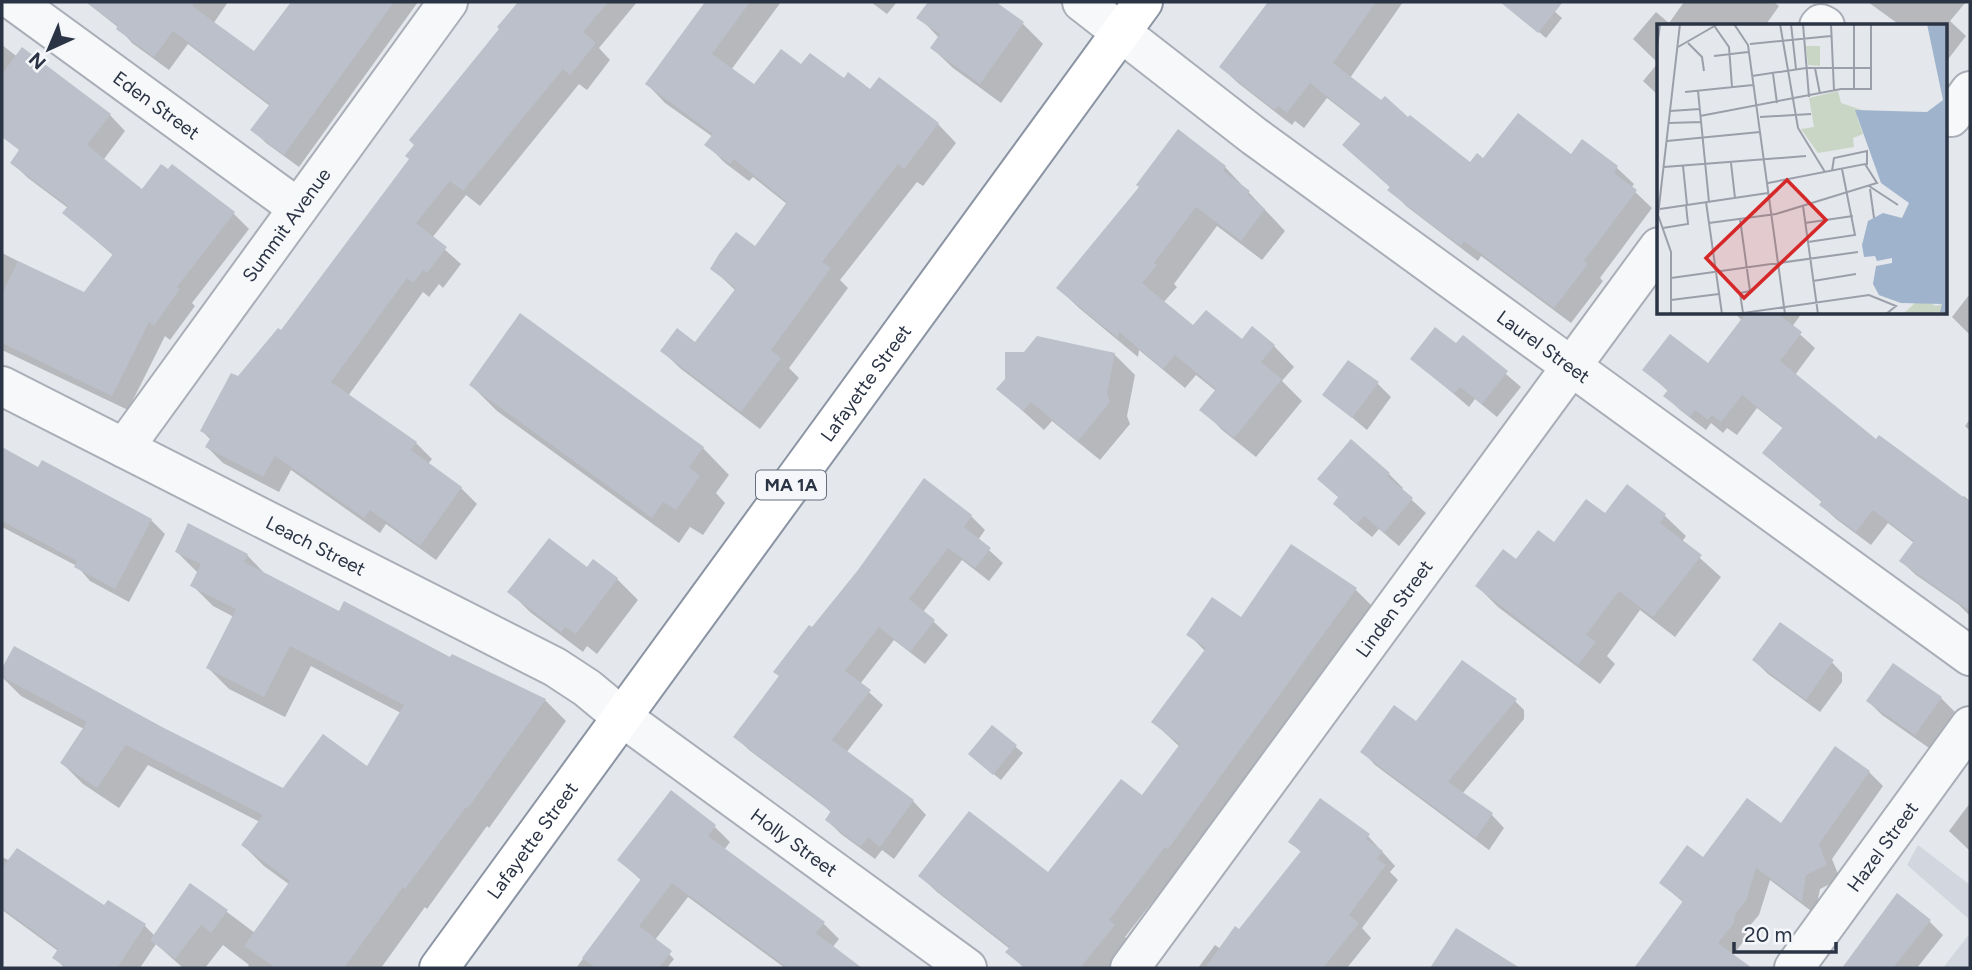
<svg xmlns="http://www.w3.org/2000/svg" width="1972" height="970" font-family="Figtree,sans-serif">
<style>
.built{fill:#d2d6de}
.shadow{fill:#0003}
.building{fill:#bbc0ca}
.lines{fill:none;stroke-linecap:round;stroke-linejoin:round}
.minor-casing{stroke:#a9aeb7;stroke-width:42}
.highway-casing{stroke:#8b94a3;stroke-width:42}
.minor{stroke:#f7f8fa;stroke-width:38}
.highway{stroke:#fff;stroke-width:38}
.labels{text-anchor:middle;stroke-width:6;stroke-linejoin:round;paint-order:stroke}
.shield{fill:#f4f6f9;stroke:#676e7b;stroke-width:2}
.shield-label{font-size:18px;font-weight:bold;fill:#2b3445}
.street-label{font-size:19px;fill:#2b3445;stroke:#f4f6f9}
.inset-road{fill:none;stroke:#9a9fa9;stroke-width:2}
.view{fill:#d62828;fill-opacity:0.15;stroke:#d62828;stroke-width:3.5}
.inset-edge{fill:none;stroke:#2b3445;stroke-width:3.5}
</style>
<rect width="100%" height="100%" fill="#e4e7ec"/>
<path class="built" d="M1918,845l52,40v35l-63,-55z
M1970,933v35h-27z"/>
<path class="shadow" d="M86,2h142l-15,22 42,30 60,-35 13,-17h90l-119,165 -33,-24 -13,-13 17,-24 -82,-62 -19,26 -37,-27 -13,-15z
M520,2h117l-38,46 11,12 -23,30 -8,-6 -99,122 -14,-11 -34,43 29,26 -18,24 -4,-4 -10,13 -6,-5 -75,104 68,47 16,16 -4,5 33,24 16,16 -41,56 -50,-36 -6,9 -89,-63 -12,22 -56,-29 -16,-16 4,-7 -9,-9 36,-52 43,-46 130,-174 90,-130 -1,-2z
M707,2h74l-50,68 23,17 48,-20 68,24 68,33 18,19 -33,43 -6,-4 -77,98 8,8 -59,80 10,10 -39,51 -79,-60 -19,-18 33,-7 41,-53 -24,-23 43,-20 32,-44 -34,-27 -4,4 -24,-18 -18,-18 6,-8 -48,-34 -18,-19z
M871,2h26l-10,12z
M930,2h63l30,22 20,20 -42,59 -48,-35 -21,-20 7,-10 -20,-21z
M1270,2h133l-53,76 121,87 12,-5 88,-3 11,-15 35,26 17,16 -3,4 21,20 -52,70 3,3 -32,42 -90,-67 -3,5 -72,-55 -16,-17 1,-1 -47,-43 18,-20 -35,-27 -23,30 -9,-7 -3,4 -54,-42 -17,-16z
M1522,2h22l18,16 -16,20 -32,-27z
M1684,2h90l5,4 -14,20h-106v70l-16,-15 15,-18 -25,-24 23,-27 13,11z
M1868,2h98l-16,19 16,15 -20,26v-36h-45z
M2,45l26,20 -13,45 -13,-11z
M110,115l15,16 -21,28 38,33 91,21 16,16 -57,74 3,3 -25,34 -5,-4 -37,74 -126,-60v-97l83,42 29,-39 -50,-43 4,-5 -40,-30 -16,-15z
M1225,167l60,64 -23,29 -45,-34 -43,58 3,3 -14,16 30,25 49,14 32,4 20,21 -12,14 20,20 -46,56 -34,-27 -20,-21 14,-18 -20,-16 -11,13 -46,-38 -1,7 -59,-49 -21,-20z
M1969,295l1,1v39l-18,-18z
M1735,313h67l-10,14 23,21 -20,27 81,66 86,57 2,-2 6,5v115l-11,-11 -43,-30 -15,-14 13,-18 -26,-20 -17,22 -35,-26 -15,-14 2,-2 -44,-36 -14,-14 19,-24 -27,-21 -20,27 -10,-7 -4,5 -12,-10 -5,7 -26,-20 -14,-14 3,-4 -24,-22 63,-5 34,-44z
M1463,337l58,50 -24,30 -22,-18 -6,8 -56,-48 43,-13z
M1114,354l21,21 -8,41 3,8 -30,36 -48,-39 -8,9 -46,-41z
M1377,383l14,14 -24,33 -42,-35z
M471,385l232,63 26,27 -13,18 9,10 -22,32 -13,-8 -11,16 -182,-132z
M1970,419v12l-5,-5z
M2,449l37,20 112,51 14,14 -36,68 -39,-21 -13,-15 -75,-39z
M1389,474l14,14 -2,2 25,23 -27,33 -20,-17 -7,8 -23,-19 -9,-20z
M924,481l47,35 14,14 -7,10 25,23 -14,18 -27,-21 -39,52 25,23 -23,29 -31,-24 -34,44 23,21 -37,48 67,48 13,14 -32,44 -12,-9 -7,9 -34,-25 -14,-14 5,-7 -8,-7 -75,-56 -13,-13 76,-107 47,-59z
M1627,486l38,30 21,20 -4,6 39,35 -46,60 -35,-27 -33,46 8,8 -15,20 -102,-77 -21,-21 39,-25 38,-16 51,-30z
M177,552l70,3 20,21 73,37 205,87 21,21 -77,107 -2,-2 -60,83 -2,-2 -44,61h-134l2,-3 -26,-20 -18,23h-22l-27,-24 -16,24h-75l-11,-10 4,-7 -56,-41v-53l143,69 10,10 36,-51 64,48 35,-48 -26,-19 -21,-21 17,-23 -112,-57 -29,43 -36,-24 -21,-21 22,-34 -63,-33 -19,-19v-5l12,-24 148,81 122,61 84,-21 33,-56 -90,-47 -26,51 -56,-28 -21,-21 26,-51 -21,-11 -21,-21 6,-12z
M594,562l23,17 21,21 -41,54 -10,-8 -4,6 -53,-40 -20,-20 77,-22z
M1356,590l16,16 -187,258 -2,-1 -58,74 5,5 -20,26h-86l-16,-16 2,-3 -73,-57 -17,-16 128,-2 94,-77 38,-50 -27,-25 52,-71 -17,-17z
M1828,658l14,15v9l-22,30 -52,-38 -14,-14z
M1510,696l14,14v9l-62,75 30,21 12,13 -15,22 -114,-85 -12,-13 53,-29z
M1941,698l14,14 -26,36 -47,-33 -14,-14z
M992,727l31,26 -22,27 -24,-19z
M1869,772l14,14 -51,73 8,20 -20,10 -5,25 -45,-34 -11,35 -11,13 -1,9 -15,19 15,12h-112l49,-65 -23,-20 42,-23 79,-34z
M1970,803v48l-21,-20z
M715,827l15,15 -6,8 99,73 16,16 -7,9 27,20h-74l-97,-71 -33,43 19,19 -7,9h-91l66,-87 -23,-21z
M1368,836l27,30 -5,6 8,8 -36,48 9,10 -24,30h-149l17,-23 6,4 18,-18 63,-78 -11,-11z
M1929,921l14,14 -26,33h-73l26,-35z"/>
<path class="building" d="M86,2h109l-3,4 62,45 37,-49h103l-110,153 -34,-25 20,-26 -97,-73 -19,26 -38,-28 2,-3z
M518,2h90l-25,30 13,11 -26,32 -7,-6 -100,122 -13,-10 -34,42 31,24 -20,26 -4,-3 -10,13 -6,-5 -76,104 86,60 -6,8 51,37 -42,59 -50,-36 -6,8 -89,-62 -12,21 -58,-30 6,-10 -11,-6 31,-58 7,3 40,-48 3,2 128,-171 -4,-3 9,-11 -5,-5 90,-111 -2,-2z
M705,2h45l-38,52 42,30 27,-35 20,15 9,-11 34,25 4,-6 22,17 9,-12 60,46 -35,46 -6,-5 -76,98 9,6 -60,82 10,8 -40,54 -81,-61 17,-23 18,14 41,-54 -26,-19 9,-15 17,-22 19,14 32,-44 -53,-43 -4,5 -26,-19 9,-11 -68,-50z
M928,2h68l28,20 -44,62 -50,-36 10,-14 -24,-16z
M1268,2h108l-43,61 48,37 4,-4 23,21 2,-2 60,47 7,-9 6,5 35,-45 53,41 11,-15 36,27 -4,7 23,17 -53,71 4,3 -34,44 -90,-67 -3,5 -33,-24 -41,-32 3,-3 -48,-42 19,-22 -51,-40 -23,30 -9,-7 -3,4 -56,-43z
M1500,2h63l-25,31z
M22,47l89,67 -24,31 55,44 19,-25 7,5 4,-5 63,48 -58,75 3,2 -26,37 -5,-4 -37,74 -110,-53v-49l16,-33 66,31 29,-38 -51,-41 6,-7 -58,-43 9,-13 -17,-13v-63z
M1178,129l48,37 -3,5 27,20 -3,3 18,15 -24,32 -45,-34 -42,56 3,2 -15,18 51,42 13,-15 36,29 10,-13 23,19 -14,17 21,17 -48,59 -35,-28 17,-21 -41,-34 -12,14 -44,-37 -1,6 -62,-50 83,-101 -3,-2z
M520,313l184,134 -15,20 11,9 -24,34 -13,-8 -11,16 -183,-133z
M1746,313h31l25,19 -22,29 96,78 3,-4 91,67v109l-71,-50 15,-20 -41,-31 -17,22 -37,-27 3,-4 -60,-48 21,-26 -41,-32 -21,27 -9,-7 -4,5 -13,-10 -5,7 -27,-21 5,-6 -26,-20 28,-36 38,29z
M1435,327l21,16 7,-8 45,36 -26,33 -22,-17 -6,7 -44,-35z
M1037,336l78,17 -8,41 3,8 -32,39 -47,-39 -8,9 -27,-22 9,-10v-27h19z
M1348,360l31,22 -27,36 -30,-23z
M1351,439l39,34 -3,3 26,22 -29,35 -20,-17 -7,8 -24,-20 5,-7 -21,-18z
M2,447l36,20 4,-7 110,59 -37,70 -41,-22 3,-6 -75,-40z
M924,478l48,37 -8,12 27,21 -16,20 -27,-20 -39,51 26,21 -25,32 -31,-25 -34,44 26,19 -39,50 82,60 -34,47 -12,-10 -7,10 -36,-27 6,-9 -14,-10 1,-1 -85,-63 46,-61 -6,-4 36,-47 3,2 46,-57z
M1627,484l39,30 -6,9 42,32 -49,62 -34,-26 -33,44 10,7 -18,23 -103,-79 28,-37 13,10 22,-29 16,12 32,-43 19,14z
M188,523l60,31 -4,8 95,49 5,-10 106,56 2,-3 94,45 -78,109 -2,-1 -61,82 -2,-2 -59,81h-68l-32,-22 46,-65 -49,-36 22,-30 -137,-70 -29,43 -37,-25 27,-41 -85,-45v-9l12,-22 148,81 121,61 40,-54 44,32 37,-61 -114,-59 -26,51 -58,-29 30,-59 -46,-23 11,-22 -26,-12z
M549,538l38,29 6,-8 25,19 -42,56 -11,-7 -4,5 -54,-40z
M1291,544l66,44 -189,261 -3,-2 -56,73 6,5 -35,43h-55l-20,-16 5,-5 -92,-71 51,-65 79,61 73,-93 21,16 38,-51 -29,-22 55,-74 -20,-13 26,-38 29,20z
M1780,622l54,38 -28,40 -54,-40z
M1462,660l55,39 -69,83 45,31 -17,25 -116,-86 34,-47 22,16z
M1893,663l49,34 -27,38 -49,-34z
M992,725l25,20 -24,30 -25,-21z
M1835,746l35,25 -51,73 8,21 -21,10 -4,27 -46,-34 -10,33 -11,13 -1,9 -16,20 34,25h-118l49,-67 -24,-18 28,-38 16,12 44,-59 34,25z
M671,790l45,35 -8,11 117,86 -9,11 46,35h-74l-116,-85 -33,43 33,25 -13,17h-63l-14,-10 59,-79 -24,-19z
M1320,798l50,36 -4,5 17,12 -6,8 9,6 -37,50 10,8 -36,45h-118l30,-42 4,3 62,-78 -13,-9z
M17,848l87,57 4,-5 38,24 -29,44h-49l-16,-10 6,-9 -56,-41v-40z
M190,883l38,27 -17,23 -10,-8 -26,34 -25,-19z
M1897,893l34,27 -38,48h-51z
M1456,928l64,40h-90z"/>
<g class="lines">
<defs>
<g id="minor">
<path id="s1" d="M15,2l283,206"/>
<path id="s2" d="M1082,2l172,134 716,520"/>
<path d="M1819,26l2,-2 4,2"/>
<path d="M1946,113l5,4 19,-26"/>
<path id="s3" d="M2,386l553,281 32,21 35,29 345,251"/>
<path id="s4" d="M124,448l324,-446"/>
<path id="s5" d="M1130,968l529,-721"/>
<path id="s6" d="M1794,968l176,-242"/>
</g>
<g id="highway">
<path id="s7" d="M439,968l704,-966"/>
</g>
</defs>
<use href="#minor" class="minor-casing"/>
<use href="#highway" class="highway-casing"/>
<use href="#minor" class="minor"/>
<use href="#highway" class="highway"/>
</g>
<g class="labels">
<rect class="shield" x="756" y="470.5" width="70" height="29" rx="5"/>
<g class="shield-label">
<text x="791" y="491">MA 1A</text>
</g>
<g class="street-label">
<text dy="7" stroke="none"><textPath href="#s1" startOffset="175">Eden Street</textPath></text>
<text dy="7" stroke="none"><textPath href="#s4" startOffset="276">Summit Avenue</textPath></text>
<text dy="7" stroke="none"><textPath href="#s2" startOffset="576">Laurel Street</textPath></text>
<text dy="7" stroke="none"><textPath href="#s7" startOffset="724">Lafayette Street</textPath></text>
<text dy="7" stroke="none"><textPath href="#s3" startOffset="352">Leach Street</textPath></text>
<text dy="7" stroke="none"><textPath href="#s5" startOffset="446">Linden Street</textPath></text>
<text dy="7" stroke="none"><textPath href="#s7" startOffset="158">Lafayette Street</textPath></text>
<text dy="7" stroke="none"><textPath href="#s3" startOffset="917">Holly Street</textPath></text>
<text dy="7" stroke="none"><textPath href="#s6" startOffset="150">Hazel Street</textPath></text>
</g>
</g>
<g transform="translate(1657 24)">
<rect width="290" height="290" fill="#e4e7ec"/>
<path d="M149,22h14v20l-12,-1zM181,67l3,12 27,9 -11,5 6,17 -10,4 1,9 -36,6 -17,-24 13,-2 -5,-29zM219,250l60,32 6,-2 -1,10h-38l12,-11h-14l-22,-8 -6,-11z" fill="#c9d6c5"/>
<path d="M270,0h20v290l-7,-2 2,-8 -41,-1 -22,-8 -6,-11 3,-18 16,-3v-5l-15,3 -2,-5 -11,1 -2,-12 6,-24 15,-8 19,5 7,-15 -28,-20 -26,-73 72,2 16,-12z" fill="#9fb4cc"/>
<path class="inset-road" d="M77,0l14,21 37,269M123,0l18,104 27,44M134,0l5,45M146,0l6,73M174,0l3,66M197,0v64M58,3l14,20 3,40M31,19l14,14 2,14M93,20l81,-8M21,23l40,-23M0,24l3,-24M57,32l34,-4M158,44l5,26M116,50l4,29M95,52l54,-8h65M41,67l11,111M28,68l68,-7M13,87l30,-2M43,92l141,-27h30v-65M103,93l51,-3M12,99l32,-1M10,117l93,-9M74,139l4,35M26,142l4,39M7,143l142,-11M175,147l2,-13 33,-7v14M212,162l29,19M213,165l4,29M49,178l16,112M146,182l15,108M3,185l108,-16M83,195l10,72 -10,2 3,20M52,199l67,-9 101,-31 -12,-19 -97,19M148,199l48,-7M6,204l25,-4 -2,-19M151,218l47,-7 -13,-66M14,254l187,-26M156,257l43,-7M14,276l48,-6M14,290v-62l-13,-37 22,-191M79,290l133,-19 27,11 -10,8"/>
<path class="view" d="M130,156l39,40 -82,78 -38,-40z"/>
<rect width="290" height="290" class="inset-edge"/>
</g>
<rect width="1972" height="970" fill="none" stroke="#2b3445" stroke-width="7"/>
<g transform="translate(49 49) rotate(224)" stroke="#f4f6f9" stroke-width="5" paint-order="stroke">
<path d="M0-5L12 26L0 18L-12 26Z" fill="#2b3445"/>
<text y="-10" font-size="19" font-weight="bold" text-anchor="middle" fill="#2b3445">N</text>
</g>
<path d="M1734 942v10h102v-10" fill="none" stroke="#2b3445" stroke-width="3.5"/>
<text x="1744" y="942" font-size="21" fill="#2b3445" stroke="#f4f6f9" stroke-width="5" paint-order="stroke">20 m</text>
</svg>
